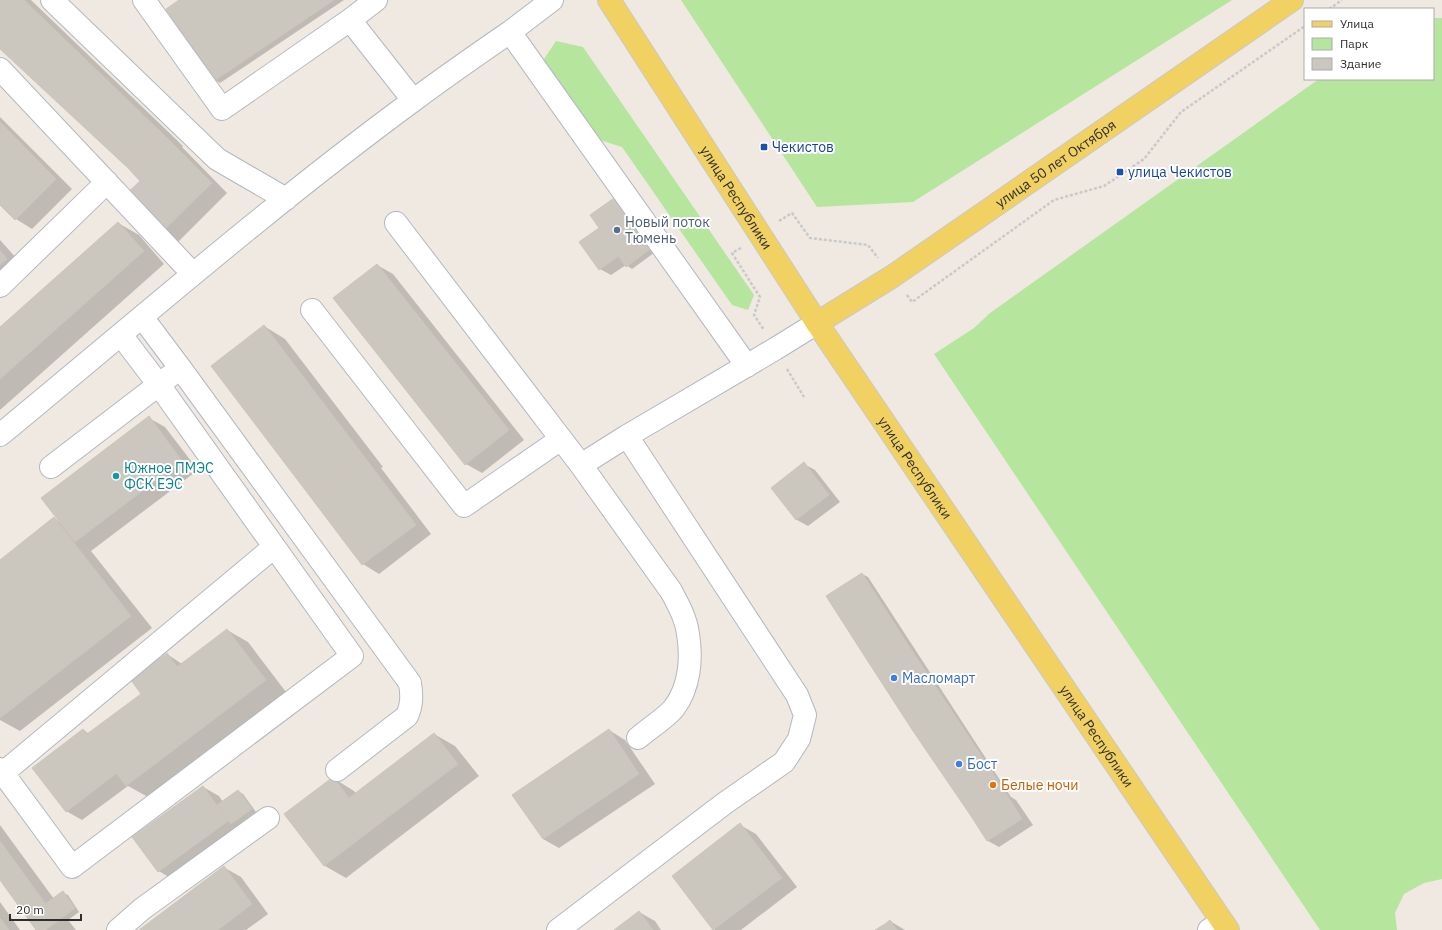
<svg xmlns="http://www.w3.org/2000/svg" width="1442" height="930" font-family="'IBM Plex Sans',sans-serif">
<style>
.green{fill:#b6e59e}
.shadow{fill:#0003}
.building{fill:#cbc7bf;stroke:#cbc5ba}
.lines{fill:none;stroke-linecap:round;stroke-linejoin:round}
.minor-casing{stroke:#b4b7c1;stroke-width:24}
.major-casing{stroke:#c9c9c9;stroke-width:24}
.path{stroke:#c9c9c9;stroke-width:2.5;stroke-dasharray:3 2;stroke-linecap:butt}
.minor{stroke:#fff;stroke-width:22}
.major{stroke:#f2d163;stroke-width:22}
.transit-dot{fill:#1a4fb4;stroke:#fff;stroke-width:1.5}
.service-dot{fill:#5c6f8a;stroke:#fff;stroke-width:1.5}
.culture-dot{fill:#0f9aa8;stroke:#fff;stroke-width:1.5}
.shop-dot{fill:#3f7fe0;stroke:#fff;stroke-width:1.5}
.food-dot{fill:#e8710a;stroke:#fff;stroke-width:1.5}
.labels{text-anchor:middle;stroke-width:4;stroke-linejoin:round;paint-order:stroke}
.transit-label{font-size:14px;fill:#164399;stroke:#fff;text-anchor:start}
.street-label{font-size:14px;fill:#2e2e2e;stroke:#fff}
.service-label{font-size:14px;fill:#4e5e75;stroke:#fff;text-anchor:start}
.culture-label{font-size:14px;fill:#0d838f;stroke:#fff;text-anchor:start}
.shop-label{font-size:14px;fill:#366cbe;stroke:#fff;text-anchor:start}
.food-label{font-size:14px;fill:#c56008;stroke:#fff;text-anchor:start}
</style>
<rect width="100%" height="100%" fill="#efe9e1"/>
<path class="green" d="M681,0h551l-319,202 -96,5z
M1433,18h9v861l-18,4 -20,11 -9,19 2,17h-77l-386,-576 40,-26 16,-15 329,-234h114z
M556,41l27,6 171,248 -6,15 -16,-5 -110,-158 -38,-12 -46,-67z"/>
<path class="shadow" d="M0,0h31l152,146 -1,1 45,46 -50,50 -16,-10 -19,-52 -142,-134z
M181,0h163l-124,83 -5,-3z
M0,117l72,72 -40,40 -16,-10 -16,-16z
M118,223l21,12 25,29 -164,146v-82z
M600,228l58,22 -26,19 -6,-4 -15,10 -11,-6z
M0,240l28,31 -28,25z
M377,265l16,9 131,166 -42,33 -16,-9z
M264,326l21,13 98,128 -2,1 50,66 -52,40 -16,-10 -151,-198z
M149,418l16,9 33,43 -107,81 61,77 -132,103 -20,-11v-159l54,-43 7,5z
M804,464l11,6 25,32 -32,24 -11,-6 -25,-32z
M862,574l6,3 143,220 5,3 17,25 -34,22 -11,-6 -16,-25z
M227,630l21,12 38,50 -138,105 -20,-11 -46,34 -16,-9 18,-81 5,4 54,-40 24,-40 15,10z
M609,730l16,10 30,44 -96,64 -16,-9z
M434,734l21,12 24,30 -133,102 -21,-12 -39,-52 47,-36 21,13 2,2z
M203,787l16,9 4,6 15,-11 5,3 13,18 -17,13 5,6 -69,50 -16,-10 -25,-34z
M0,825l54,74 9,-6 5,2 11,17 -11,8 8,10h-39l-37,-51z
M740,825l16,9 41,53 -56,43h-26l-1,-1z
M225,868l16,9 27,37 -22,16h-106z
M0,902l20,28h-20z
M639,912l16,9 6,9h-46z
M890,921l15,9h-28z"/>
<path class="building" d="M0,0h24l139,134 -35,34 -128,-119z
M179,0h155l-120,81 -48,-72z
M0,122l56,57 -41,41 -15,-15z
M163,134l49,49 -52,51 -37,-37 17,-16 -12,-13z
M617,196l36,51 -27,20 -36,-52z
M118,222l26,29 -144,128v-52z
M599,228l20,28 -20,14 -20,-28z
M0,250l7,9 -7,6z
M377,264l132,166 -44,35 -132,-167z
M264,325l99,130 -54,40 -98,-129z
M149,416l33,45 -107,81 -34,-44z
M363,455l53,70 -54,40 -53,-70z
M804,462l25,33 -33,25 -25,-32z
M54,517l77,99 -131,102v-158z
M862,573l43,67 -36,23 -43,-67z
M227,629l39,51 -140,106 -39,-52 54,-40 -10,-14 36,-27 10,14z
M905,640l101,153 -35,23 -58,-85 -44,-68z
M83,729l34,44 -51,39 -34,-44z
M609,729l30,45 -96,65 -31,-44z
M434,733l24,31 -134,102 -40,-52 49,-37 16,21z
M203,786l25,35 -70,51 -26,-35z
M238,790l14,19 -21,15 -14,-19z
M1006,793l16,26 -35,22 -16,-25z
M740,823l42,55 -69,52 -41,-54z
M0,841l58,80 -13,9h-9l-36,-50z
M224,866l28,38 -34,26h-79z
M63,891l12,17 -17,13 -13,-17z
M639,911l14,19h-39z
M0,918l9,12h-9z
M890,920l7,10h-22l10,-6z"/>
<g class="lines">
<defs>
<path id="minor" d="M52,0l165,159 69,40
M144,0l78,109 128,-89 26,-20
M552,0l-42,32 237,334
M350,20l63,80
M0,69l193,205
M396,223l185,242 46,-29
M0,286l107,-104
M312,310l152,196 97,-67
M142,317l39,52 229,314c2,13 2,22 -3,33l-70,54
M0,435c137,-113 271,-230 414,-335 31,-23 64,-46 96,-68
M581,465l90,126c7,13 15,27 17,43 4,24 2,53 -14,74 -7,9 -27,22 -36,30
M51,467l119,-91
M0,769l72,98 280,-211 -193,-271 -38,-50
M3,773l271,-226
M118,930l24,-21 126,-91
M558,930l167,-127 59,-41 15,-23 6,-24 -8,-20 -170,-259 148,-87 42,-26
M1209,930l13,-8"/>
<g id="major">
<path id="s1" d="M609,0l208,323 411,607"/>
<path id="s2" d="M817,323l76,-47 399,-276"/>
</g>
</defs>
<use href="#minor" class="minor-casing"/>
<use href="#major" class="major-casing"/>
<path class="path" d="M1329,9l13,-9
M779,221l13,-8 18,25 58,7 10,13
M741,248l-9,5 28,44 -6,18 10,15
M907,295l5,7 142,-102 50,-14 40,-27 37,-47 124,-86
M787,369l17,28"/>
<use href="#minor" class="minor"/>
<use href="#major" class="major"/>
</g>
<g class="transit-dot">
<rect x="760" y="143" width="8" height="8" rx="2"/>
<rect x="1116" y="168" width="8" height="8" rx="2"/>
</g>
<circle class="service-dot" cx="617" cy="230" r="4"/>
<circle class="culture-dot" cx="116" cy="476" r="4"/>
<g class="shop-dot">
<circle cx="894" cy="678" r="4"/>
<circle cx="959" cy="764" r="4"/>
</g>
<circle class="food-dot" cx="993" cy="785" r="4"/>
<g class="labels">
<g class="transit-label">
<text x="772" y="152">Чекистов</text>
<text x="1128" y="177">улица Чекистов</text>
</g>
<g class="street-label">
<text dy="5" stroke="none"><textPath href="#s2" startOffset="287">улица 50 лет Октября</textPath></text>
<text dy="5" stroke="none"><textPath href="#s1" startOffset="235">улица Республики</textPath></text>
<text dy="5" stroke="none"><textPath href="#s1" startOffset="559">улица Республики</textPath></text>
<text dy="5" stroke="none"><textPath href="#s1" startOffset="883">улица Республики</textPath></text>
</g>
<g class="service-label">
<text x="625" y="227">Новый поток<tspan x="625" dy="16">Тюмень</tspan></text>
</g>
<g class="culture-label">
<text x="124" y="473">Южное ПМЭС<tspan x="124" dy="16">ФСК ЕЭС</tspan></text>
</g>
<g class="shop-label">
<text x="902" y="683">Масломарт</text>
<text x="967" y="769">Бост</text>
</g>
<g class="food-label">
<text x="1001" y="790">Белые ночи</text>
</g>
</g>
<rect x="1304" y="8" width="130" height="72" fill="#ffffff" stroke="#ababab"/>
<rect x="1312" y="21" width="20" height="6" fill="#f2d163" stroke="#ababab"/>
<text x="1340" y="28" font-size="12" fill="#2e2e2e">Улица</text>
<rect x="1312" y="38" width="20" height="12" fill="#b6e59e" stroke="#ababab"/>
<text x="1340" y="48" font-size="12" fill="#2e2e2e">Парк</text>
<rect x="1312" y="58" width="20" height="12" fill="#cbc7bf" stroke="#ababab"/>
<text x="1340" y="68" font-size="12" fill="#2e2e2e">Здание</text>
<path d="M10 914v6h71v-6" fill="none" stroke="#2e2e2e" stroke-width="2"/>
<text x="16" y="914" font-size="12" fill="#2e2e2e" stroke="#ffffff" stroke-width="3" paint-order="stroke">20 m</text>
</svg>
